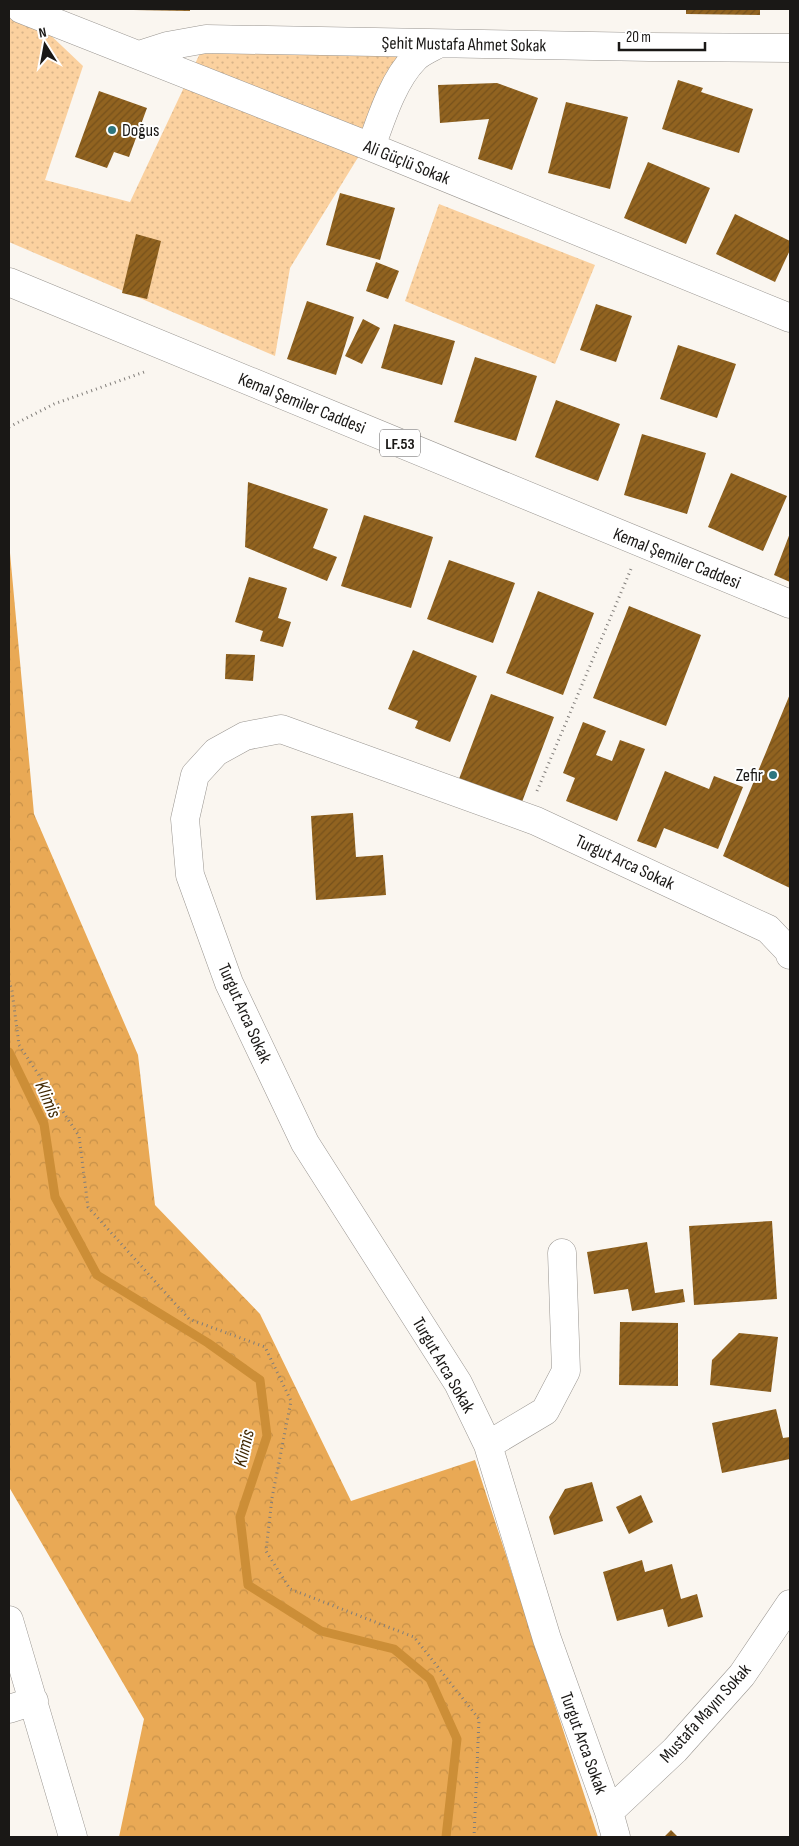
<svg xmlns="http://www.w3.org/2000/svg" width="799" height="1846" font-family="'Sofia Sans Condensed',sans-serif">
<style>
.grass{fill:url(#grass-dots)}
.forest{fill:url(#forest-crowns)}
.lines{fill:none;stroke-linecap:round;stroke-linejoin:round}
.stream{stroke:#cc8e37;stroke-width:9}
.building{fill:url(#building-hatch)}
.street-casing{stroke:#999590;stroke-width:29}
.primary-casing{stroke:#999590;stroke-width:29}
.path{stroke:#807d79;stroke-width:3;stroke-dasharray:1 4;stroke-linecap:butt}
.street{stroke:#fff;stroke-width:28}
.primary{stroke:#fff;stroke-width:28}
.poi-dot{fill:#2e767f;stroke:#fff;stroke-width:2}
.labels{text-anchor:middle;stroke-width:4;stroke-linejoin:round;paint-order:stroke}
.shield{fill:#fff;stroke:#5f5d5c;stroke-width:1}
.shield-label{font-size:16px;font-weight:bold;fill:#1a1816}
.street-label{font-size:18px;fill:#1a1816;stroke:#fff}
.poi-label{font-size:18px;fill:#1a1816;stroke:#fff;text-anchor:start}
.water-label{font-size:19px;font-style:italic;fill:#412803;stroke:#fff}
</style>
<defs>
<pattern id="grass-dots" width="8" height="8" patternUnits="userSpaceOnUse" patternTransform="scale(1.25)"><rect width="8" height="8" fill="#fbd19f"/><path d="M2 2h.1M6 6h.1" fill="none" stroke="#d7b388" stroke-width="1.8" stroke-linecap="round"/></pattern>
<pattern id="forest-crowns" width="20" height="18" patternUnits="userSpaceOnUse" patternTransform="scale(1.25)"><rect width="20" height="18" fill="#e9a955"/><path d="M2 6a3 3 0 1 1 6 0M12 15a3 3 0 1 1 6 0" fill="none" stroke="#c79149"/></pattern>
<pattern id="building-hatch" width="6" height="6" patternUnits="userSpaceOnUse" patternTransform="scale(1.25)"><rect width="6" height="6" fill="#916320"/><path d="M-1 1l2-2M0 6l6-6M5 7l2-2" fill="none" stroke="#76511b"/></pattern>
</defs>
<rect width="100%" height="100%" fill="#faf6f0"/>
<path class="grass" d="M9,9h14l60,57 -38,114 85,22 72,-153 219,6 -131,213 -15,88 -266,-114z
M439,204l156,61 -40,99 -150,-63z"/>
<path class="forest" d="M9,542l25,272 104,241 17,150 105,109 91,187 124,-41 123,377h-479l25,-118 -135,-232z"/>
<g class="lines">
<path class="stream" d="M9,1052l35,72 11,73 42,78 111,68 52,37 7,56 -27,81 8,68 73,46 73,18 36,30 27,60 -11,98"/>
</g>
<path class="building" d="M133,9h57v2l-57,-1z
M686,9h74v6l-74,-1z
M678,80l25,8 -2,4 52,17 -14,44 -77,-24z
M497,83l41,15 -26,72 -34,-11 11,-40 -49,4 -2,-38z
M99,91l48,17 -18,49 -15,-5 -7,16 -32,-11z
M566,102l62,15 -18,72 -62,-16z
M648,162l62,26 -24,56 -62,-26z
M340,193l55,15 -15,52 -54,-15z
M735,214l55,27v9l-15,32 -59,-28z
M136,234l25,7 -14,58 -25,-6z
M376,262l23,9 -11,28 -22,-8z
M307,301l47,16 -18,58 -49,-16z
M596,304l36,12 -16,46 -36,-12z
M363,319l17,9 -18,36 -17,-8z
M394,324l61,17 -13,44 -61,-17z
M678,345l58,19 -19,54 -57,-19z
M475,357l62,19 -21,65 -62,-19z
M556,400l64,24 -22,57 -63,-24z
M642,434l64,19 -19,61 -63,-19z
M731,473l56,23 -24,55 -55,-24z
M248,482l80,27 -15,39 24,9 -10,24 -82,-34z
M364,515l69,22 -22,71 -70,-22z
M790,533v49l-16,-7z
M449,560l66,23 -22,60 -66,-24z
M249,577l38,11 -9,30 13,4 -8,25 -23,-6 3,-10 -28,-9z
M538,591l56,22 -31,82 -57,-22z
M629,606l72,29 -35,91 -73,-28z
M413,650l64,26 -27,66 -35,-14 3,-7 -30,-12z
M226,654l29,1 -2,26 -28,-2z
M491,694l63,23 -32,85 -63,-23z
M790,694v194l-67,-32z
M583,722l23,9 -10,24 16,6 8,-21 25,9 -28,72 -51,-20 9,-23 -12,-5z
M665,771l44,18 5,-13 29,11 -25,62 -54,-21 -8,20 -19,-7z
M353,813l3,44 27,-2 3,40 -70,5 -5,-84z
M772,1221l5,78 -83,6 -5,-79z
M647,1242l8,51 28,-4 2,13 -53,9 -4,-22 -34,5 -7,-42z
M620,1322l58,1v63l-59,-1z
M739,1333l39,4 -7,55 -61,-7 2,-25z
M776,1409l7,29 7,-1v22l-68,14 -10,-50z
M592,1482l11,39 -49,14 -5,-18 16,-28z
M641,1495l12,27 -24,12 -13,-27z
M642,1560l3,12 27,-8 9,35 16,-5 6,23 -35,10 -5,-18 -46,12 -14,-49z
M671,1830l7,7h-14z"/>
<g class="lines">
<defs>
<path id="street" d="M21,9l350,138 419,171
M139,55l28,-9 39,-7 443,8 141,1
M371,147c10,-28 22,-67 44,-89 6,-6 16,-10 23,-14
M488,1445l57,-34 21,-40 -4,-118
M9,1620l64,217
M9,1709l25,-8
M609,1812l66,-62 67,-75 48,-71
M616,1837l-7,-25 -62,-173 -59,-194 -30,-62 -153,-240 -76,-160 -39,-108 -5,-56 10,-44 21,-23 29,-16 36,-7 255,92 232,108 21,22 1,4"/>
<path id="primary" d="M9,282l781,322"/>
</defs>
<use href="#street" class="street-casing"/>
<use href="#primary" class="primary-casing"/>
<path class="path" d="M9,427l45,-23 93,-33
M537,791l94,-222
M9,981l3,10 7,54 60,91 9,71 101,112 76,28 26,54 -19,97 -6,53 24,38 124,48 65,82 -5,118"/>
<use href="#street" class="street"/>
<use href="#primary" class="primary"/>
</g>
<g class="poi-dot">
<circle cx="112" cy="130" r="5"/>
<circle cx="773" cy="775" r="5"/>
</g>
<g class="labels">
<rect class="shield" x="380" y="429.5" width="40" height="27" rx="4"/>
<g class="shield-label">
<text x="400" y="449">LF.53</text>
</g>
<g class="street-label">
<text transform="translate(464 44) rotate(1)" y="6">Şehit Mustafa Ahmet Sokak</text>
<text transform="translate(407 162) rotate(22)" y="6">Ali Güçlü Sokak</text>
<text transform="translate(302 403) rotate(22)" y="6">Kemal Şemiler Caddesi</text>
<text transform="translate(677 558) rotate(22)" y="6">Kemal Şemiler Caddesi</text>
<text transform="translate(625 862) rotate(25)" y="6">Turgut Arca Sokak</text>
<text transform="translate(245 1013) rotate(66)" y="6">Turgut Arca Sokak</text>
<text transform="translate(444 1365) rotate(60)" y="6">Turgut Arca Sokak</text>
<text transform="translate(705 1713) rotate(-48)" y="6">Mustafa Mayın Sokak</text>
<text transform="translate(584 1743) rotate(70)" y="6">Turgut Arca Sokak</text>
</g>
<g class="poi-label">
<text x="122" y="136">Doğus</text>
<text x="763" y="781" text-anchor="end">Zefir</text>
</g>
<g class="water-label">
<text transform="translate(49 1099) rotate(66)" y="7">Klimis</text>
<text transform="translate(243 1448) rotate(-77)" y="7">Klimis</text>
</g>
</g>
<rect width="799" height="1846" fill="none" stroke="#1a1816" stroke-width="20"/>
<g transform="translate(45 45) rotate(349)" stroke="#ffffff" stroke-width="4" paint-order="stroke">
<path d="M0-4L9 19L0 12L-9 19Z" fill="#1a1816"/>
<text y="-8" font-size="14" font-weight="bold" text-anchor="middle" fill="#1a1816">N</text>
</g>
<path d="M619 42v8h86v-8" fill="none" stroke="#1a1816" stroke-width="2.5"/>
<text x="626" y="42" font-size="15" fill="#1a1816" stroke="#ffffff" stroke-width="4" paint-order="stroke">20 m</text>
</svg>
